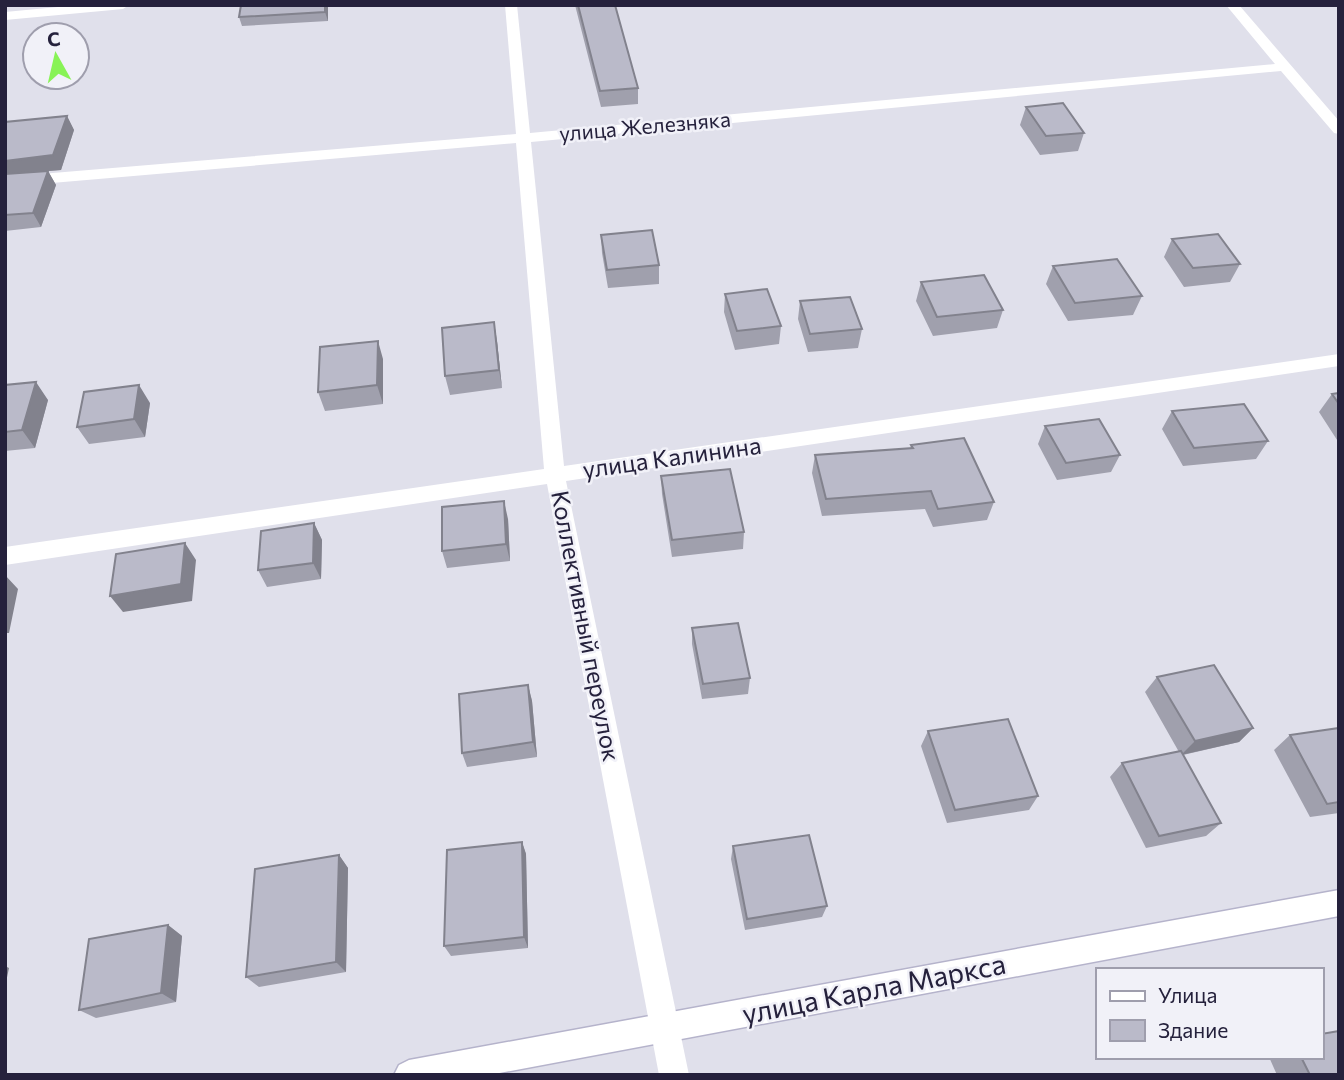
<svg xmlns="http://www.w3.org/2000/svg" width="1344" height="1080" font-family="Commissioner,sans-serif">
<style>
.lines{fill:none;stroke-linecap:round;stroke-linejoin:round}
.secondary-casing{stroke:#b5b3cb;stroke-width:3}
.street{fill:#fff;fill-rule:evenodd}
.secondary{fill:#fff;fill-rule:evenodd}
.wall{fill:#a0a0ad}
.shaded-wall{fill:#82828d}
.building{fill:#babac9;stroke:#82828d;stroke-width:2}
.labels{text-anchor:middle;stroke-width:5;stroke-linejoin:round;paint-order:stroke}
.far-street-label{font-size:21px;fill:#25213c;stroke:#f1f1f8}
.street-label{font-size:24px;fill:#25213c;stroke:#f1f1f8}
.near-street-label{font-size:28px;fill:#25213c;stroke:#f1f1f8}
</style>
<rect width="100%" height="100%" fill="#e0e0eb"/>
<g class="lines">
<defs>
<path id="secondary" d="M1339,890v26l-850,159h-95l5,-10 10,-5z"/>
</defs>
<use href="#secondary" class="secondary-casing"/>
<path class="street" d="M79,5h50l-6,4 -118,11v-8z
M505,5h12l13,128 745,-69 -49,-59h13l100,116v13l-5,-1 -53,-62 -750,71 33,324 775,-112v12l-773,115 123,594h-30l-112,-591 -542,81v-18l539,-78 -28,-326 -511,44v-10l511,-43z"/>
<use href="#secondary" class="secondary"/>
</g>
<path class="wall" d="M241,5h87v16l-86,5 -3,-9z
M575,5h40l23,83v16l-37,3z
M1026,107l58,26 -6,18 -38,4 -20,-30z
M67,116l7,14 -13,40 -13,1 8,14 -15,42 -36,4v-109z
M601,235l58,30v19l-51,4 -6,-35z
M1172,239l68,25 -10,18 -46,5 -20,-30z
M1053,266l89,30 -9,19 -65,6 -22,-37z
M921,282l82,28 -6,18 -64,8 -17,-35z
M725,294l56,32 -2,18 -44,6 -11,-38z
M800,301l62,28 -4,19 -50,4 -10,-33z
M497,341l5,47 -52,7 -5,-19z
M383,359v45l-58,7 -7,-19z
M5,385l43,15 -13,48 -30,3z
M1339,393v50l-20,-31 13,-18z
M150,403l-5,34 -56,7 -12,-17z
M1172,411l96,30 -12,18 -73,7 -21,-37z
M1045,426l75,29 -9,17 -54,8 -19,-36z
M911,445l83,57 -7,18 -54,7 -8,-18 -103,7 -10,-43 3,-18 95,-6z
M661,476l83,56 -1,17 -71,8 -10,-63z
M508,519l2,42 -63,7 -5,-17z
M314,523l8,17 -1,39 -54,8 -9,-17z
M692,628l58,50 -2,16 -46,5 -10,-55z
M1157,677l96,51 -14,14 -56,13 38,68 -15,13 -60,12 -36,-71 12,-14 57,-11 -34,-60z
M528,685l4,16 5,56 -70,10 -5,-14z
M1339,728v85l-29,4 -36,-67 16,-15z
M928,731l110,65 -9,14 -82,13 -26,-77z
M522,842l4,12 2,94 -77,8 -7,-10z
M733,846l94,60 -5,11 -77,13 -14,-71z
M339,855l9,13 -2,104 -87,15 -13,-10z
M168,925l14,11 -6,66 -80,16 -17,-8z
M1269,1057h52l18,18h-62z"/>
<path class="shaded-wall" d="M325,5h3v16l-3,-9z
M67,116l7,14 -13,40 -13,1 8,14 -15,42 -8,-14 -28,-36v-16z
M494,322l3,19 5,47 -3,-18z
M378,341l5,18v45l-6,-19z
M36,382l12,18 -13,48 -13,-18z
M139,385l11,18 -5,34 -11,-18z
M504,501l4,18 2,42 -4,-17z
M314,523l8,17 -1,39 -8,-16z
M185,543l11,17 -4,41 -69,11 -13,-16z
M5,575l13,14 -9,44h-4z
M528,685l4,16 5,56 -4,-15z
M1253,728l-14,14 -58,13 14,-14z
M522,842l4,12 2,94 -4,-11z
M339,855l9,13 -2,104 -10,-10z
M168,925l14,11 -6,66 -15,-9z
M5,966l4,2 -4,19z"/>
<path class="building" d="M241,5h84v7l-86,5z
M578,5h37l23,83 -38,3z
M1063,103l21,30 -38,3 -20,-29z
M67,116l-14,39 -48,6v-39z
M48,171l-15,42 -28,2v-41z
M652,230l7,35 -52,5 -6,-35z
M1218,234l22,30 -47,4 -21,-29z
M1117,259l25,37 -67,7 -22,-37z
M984,275l19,35 -66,7 -16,-35z
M767,289l14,37 -44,5 -12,-37z
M850,297l12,32 -52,5 -10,-33z
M494,322l5,48 -54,6 -3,-48z
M378,341l-1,44 -59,7 2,-45z
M36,382l-14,48 -17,2v-47z
M139,385l-5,34 -57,8 7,-35z
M1339,393v11l-7,-10z
M1244,404l24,37 -74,7 -22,-37z
M1099,419l21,36 -54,8 -21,-37z
M964,438l30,64 -56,7 -7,-18 -105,8 -11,-44 98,-7 -2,-3z
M730,469l14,63 -72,8 -11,-64z
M504,501l2,43 -64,7v-44z
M314,523l-1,40 -55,7 3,-39z
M185,543l-4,41 -71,12 6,-42z
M738,623l12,55 -47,6 -11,-56z
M1214,665l39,63 -58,13 -38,-64z
M528,685l5,57 -71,11 -3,-59z
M1008,719l30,77 -83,14 -27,-79z
M1339,728v74l-12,2 -37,-69z
M1181,751l40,72 -62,13 -37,-73z
M809,835l18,71 -80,13 -14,-73z
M522,842l2,95 -80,9 3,-96z
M339,855l-3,107 -90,15 9,-108z
M168,925l-7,68 -82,17 10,-71z
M1339,1031v44h-29l-9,-18h20v-23z"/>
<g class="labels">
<g class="far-street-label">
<text transform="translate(645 127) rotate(-5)" y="7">улица Железняка</text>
</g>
<g class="street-label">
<text transform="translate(672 458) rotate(-8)" y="8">улица Калинина</text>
<text transform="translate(585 626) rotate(79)" y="8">Коллективный переулок</text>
</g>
<g class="near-street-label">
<text transform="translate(874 989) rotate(-11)" y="10">улица Карла Маркса</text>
</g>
</g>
<rect width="1344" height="1080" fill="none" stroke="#25213c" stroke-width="14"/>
<rect x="1096" y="968" width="228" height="91" fill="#f1f1f8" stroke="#9f9ead" stroke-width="2"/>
<rect x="1110" y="991" width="35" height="10" fill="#ffffff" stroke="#9f9ead" stroke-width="2"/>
<text x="1158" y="1003" font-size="21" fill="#25213c">Улица</text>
<rect x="1110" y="1020" width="35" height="21" fill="#babac9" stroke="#9f9ead" stroke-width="2"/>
<text x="1158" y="1038" font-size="21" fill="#25213c">Здание</text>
<g transform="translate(56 56) rotate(352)"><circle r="33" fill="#f1f1f8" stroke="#9f9ead" stroke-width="2"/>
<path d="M0-5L12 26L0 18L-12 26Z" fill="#88f356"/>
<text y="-10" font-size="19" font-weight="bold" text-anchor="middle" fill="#25213c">С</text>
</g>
</svg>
